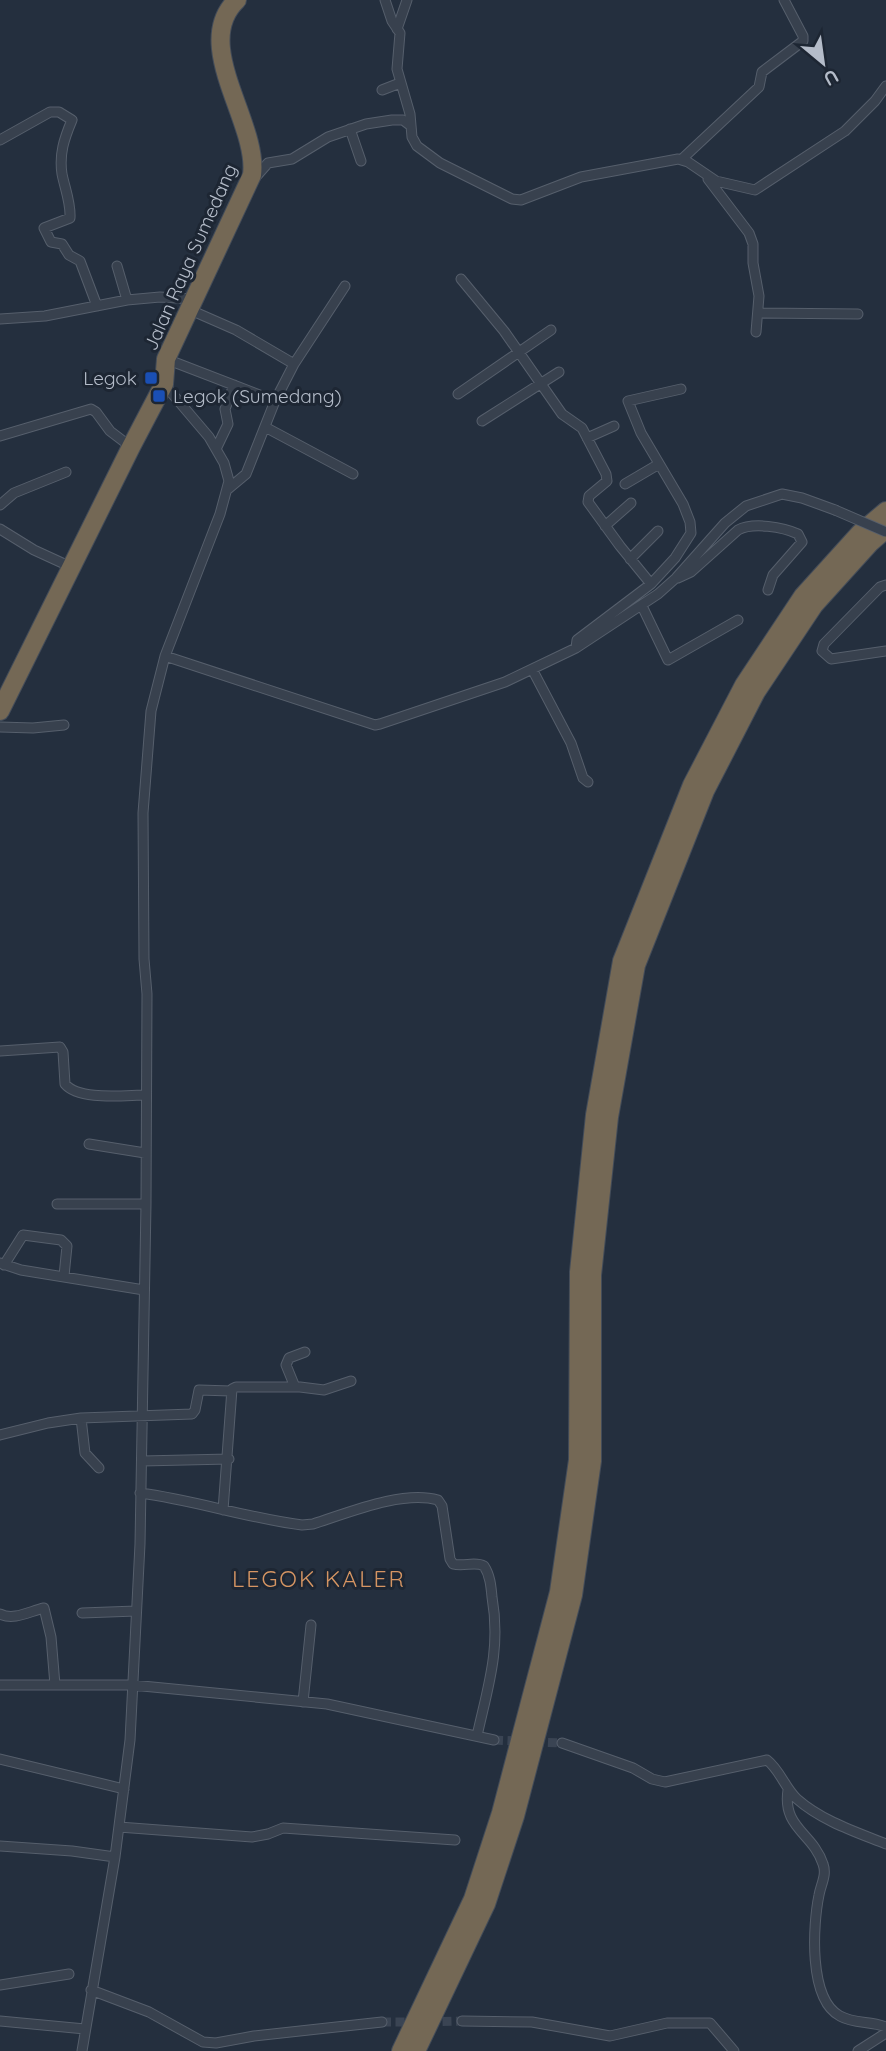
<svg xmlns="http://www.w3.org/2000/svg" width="886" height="2051" font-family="Quicksand,sans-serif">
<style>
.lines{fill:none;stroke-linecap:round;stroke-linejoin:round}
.street-tunnel{stroke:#3a4453;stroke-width:9;stroke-dasharray:9 4.5;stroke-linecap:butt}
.street-casing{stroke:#565f6c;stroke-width:11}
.highway-casing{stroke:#434c59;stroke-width:20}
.street{stroke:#38414e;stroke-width:9}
.highway{stroke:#746855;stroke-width:18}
.street-bridge-casing{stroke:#565f6c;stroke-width:11;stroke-linecap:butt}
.street-bridge{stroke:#38414e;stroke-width:9}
.transit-dot{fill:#1a4fb4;stroke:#1d2633;stroke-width:2.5}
.labels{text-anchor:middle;stroke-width:6;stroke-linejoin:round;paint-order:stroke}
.street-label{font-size:19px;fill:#b4bcc9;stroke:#1d2633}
.poi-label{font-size:19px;fill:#b4bcc9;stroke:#1d2633;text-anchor:end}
.quarter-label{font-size:23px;letter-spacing:2px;fill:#d59563;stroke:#1d2633}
</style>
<rect width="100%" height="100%" fill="#242f3e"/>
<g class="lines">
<path class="street-tunnel" d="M494,1740l68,3
M382,2022h33
M429,2022l33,-1"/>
<defs>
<path id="street" d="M385,0l7,21 8,12 -3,36 13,45 2,23 5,9 23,17 72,36 9,1 60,-23 97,-18 10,3 28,19 39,9 90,-59 30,-30 11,-15
M397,29l10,-29
M382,90l18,-7
M350,129l11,32
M0,140l50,-28h9l13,8c-8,19 -13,34 -10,54 3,15 9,29 8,44l-26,10 7,14 11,2 7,11 11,6 17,45
M682,159l77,-72 3,-15 41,-31v-5l-19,-36
M708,179l41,54 4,11v19l6,33 -3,36
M253,180l15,-17 24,-4 36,-22 38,-13 26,-4h11l8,6
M117,266l10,34
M461,279l43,52 58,83 20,14 24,46 1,7 -18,15 -1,6 32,44 31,38
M188,309l48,21 58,34
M758,313l100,1
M0,319l45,-3 82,-16 33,-3 33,2
M166,359l109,42
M458,394l93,-64
M482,421l77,-49
M265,427l88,47
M0,436l91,-27 5,3 14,19 21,16
M587,438l27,-12
M216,449l12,-25 -3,-15 9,-24
M625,484l34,-20
M228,489l18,-15 29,-73 19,-37 51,-78
M0,505l14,-12 52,-21
M605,526l26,-23
M0,529l34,21 37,17
M630,559l28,-28
M678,578l13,-6 47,-42c15,-8 45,-3 60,4l4,8 -29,33 -5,15
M886,585l-6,2 -56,57 -2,7 9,8 55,-8
M642,606l26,54 70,-40
M576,648l1,-8 74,-56 24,-26 16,-25 -1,-11 -7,-18 -42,-71 -13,-32 53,-12
M165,656l210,69 5,-1 125,-42 71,-34 82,-54 18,-16 49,-55 21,-17 36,-12 20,4 33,12
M532,669l39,74 12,35 5,4
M0,727l33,1 31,-3
M0,1051l60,-4 3,5 2,32c14,17 60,11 81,11
M89,1144l56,9
M57,1204h89
M0,1263l21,7 123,20
M4,1265l19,-30 38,5 6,6 -3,30
M295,1387l-9,-22 3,-7 16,-6
M81,1418l4,35 14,15
M0,1435l48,-12 33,-5 111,-4 3,-4 4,-20 32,1
M142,1461l87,-2
M140,1493c55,7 106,25 162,32l11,-1c35,-11 89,-34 125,-24l4,6 8,53 3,5c11,3 22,-3 31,2 6,9 7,20 8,31 9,52 -4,89 -15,139
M223,1510l9,-121 4,-2h64l24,3 27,-9
M82,1613l54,-2
M0,1614c14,7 30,-3 44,-6l7,29 4,48
M0,1685h132l195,19 167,36
M303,1702l8,-77
M562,1743l71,25 19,11 13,3 102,-22c13,10 18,28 30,39 25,22 59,33 89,45
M0,1759l124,30
M788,1790c-6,38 25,43 35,74 4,11 -2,20 -4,31 -6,29 -11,104 21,121 14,8 31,5 46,11
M119,1827l133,10 16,-3 15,-6 172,12
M0,1846l72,5 43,6
M0,1985l69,-11
M91,1990l58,22 54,30 13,1 38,-7 128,-14
M0,2021l85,8
M462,2021l70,1 78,14 57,-13h43l24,28
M82,2051l33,-194 15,-117 10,-196 6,-340 1,-210 -3,-35 -1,-146 8,-102 14,-55 55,-142 9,-33 -5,-18 -15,-26 -45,-53
M858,2051l28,-18"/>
<path id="highway" d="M0,711l131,-264 33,-63 2,-25 86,-184c7,-52 -62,-131 -15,-175
M401,2051l72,-152 28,-86 58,-221 19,-132 1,-188 16,-157 27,-154 70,-176 52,-100 59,-89 57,-63 26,-22
M416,2051l70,-147 29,-88 58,-221 19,-134v-186l17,-158 27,-152 69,-174 51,-99 58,-87 56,-62 16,-14"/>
</defs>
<use href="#street" class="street-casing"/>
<use href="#highway" class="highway-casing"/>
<use href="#street" class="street"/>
<use href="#highway" class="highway"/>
<defs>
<path id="street-bridge" d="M835,510l51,22"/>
</defs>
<use href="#street-bridge" class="street-bridge-casing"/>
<use href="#street-bridge" class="street-bridge"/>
</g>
<g class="transit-dot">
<rect x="144" y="371" width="14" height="14" rx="3.5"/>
<rect x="152" y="389" width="14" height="14" rx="3.5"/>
</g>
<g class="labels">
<g class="street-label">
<text transform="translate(190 257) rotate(-66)" y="7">Jalan Raya Sumedang</text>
</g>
<g class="poi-label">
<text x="137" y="385">Legok</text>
<text x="173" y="403" text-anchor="start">Legok (Sumedang)</text>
</g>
<g class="quarter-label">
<text x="319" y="1587">LEGOK KALER</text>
</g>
</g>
<g transform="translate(823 63) rotate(151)" stroke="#1d2633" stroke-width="5" paint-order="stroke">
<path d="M0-5L12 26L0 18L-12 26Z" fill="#b4bcc9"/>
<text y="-10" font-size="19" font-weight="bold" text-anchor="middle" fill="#b4bcc9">U</text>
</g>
</svg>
